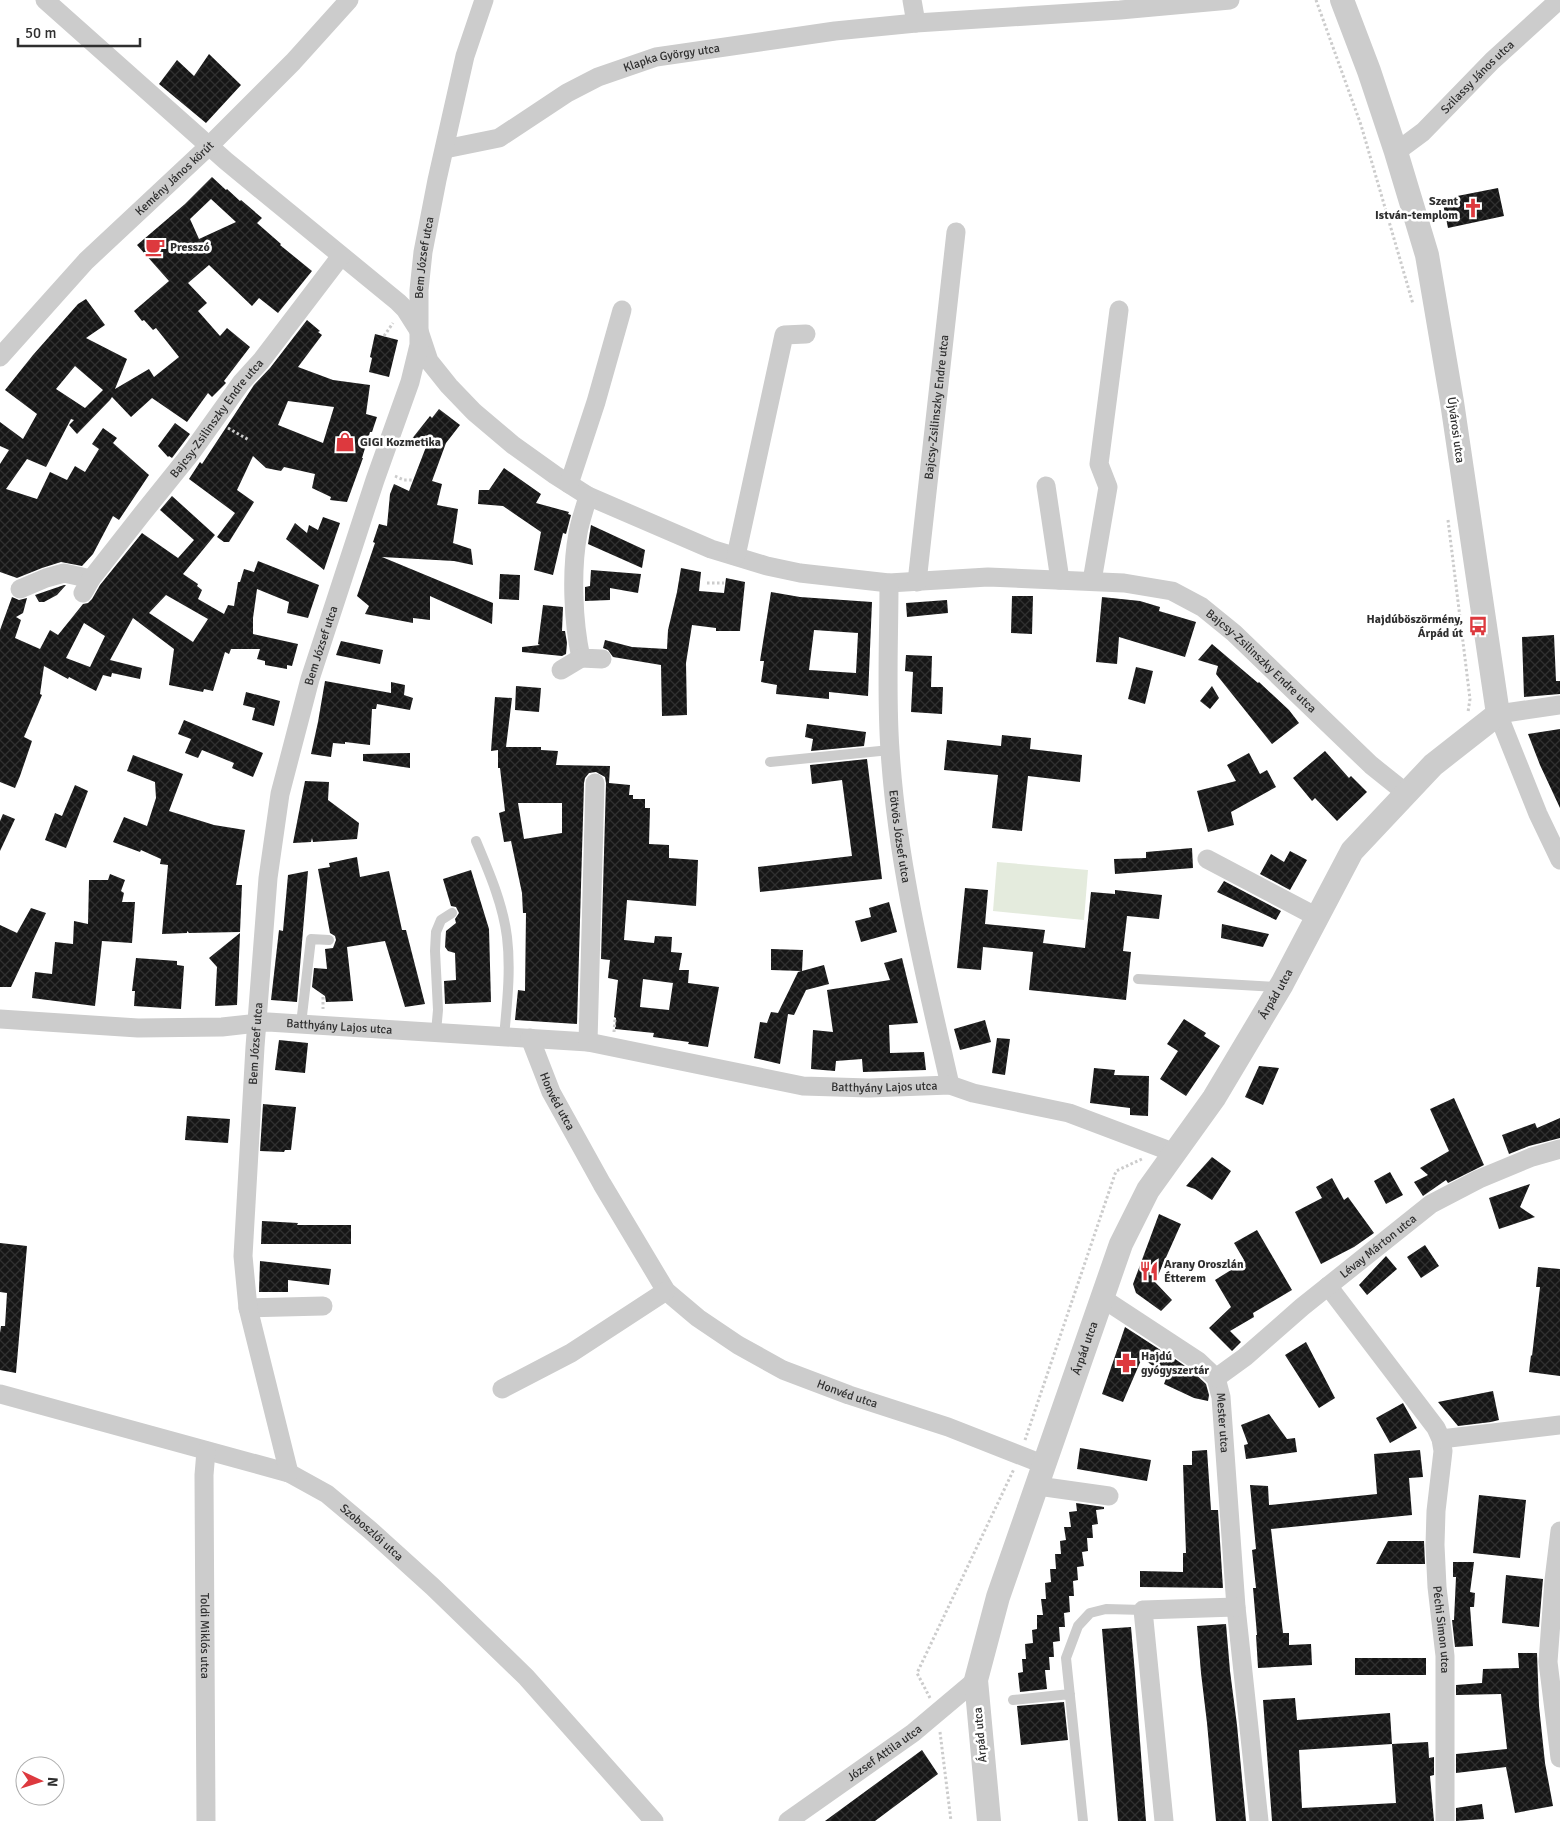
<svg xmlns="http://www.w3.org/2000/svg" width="1560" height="1821" font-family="Signika,sans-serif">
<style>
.garden{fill:#e4ebdd}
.building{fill:url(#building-cross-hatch);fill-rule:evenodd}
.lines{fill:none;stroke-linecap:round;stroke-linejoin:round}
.path{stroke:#ccc;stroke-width:3;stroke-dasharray:2.5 2.5;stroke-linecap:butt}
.service{stroke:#ccc;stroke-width:10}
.minor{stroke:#ccc;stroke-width:19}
.tertiary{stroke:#ccc;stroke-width:24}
.labels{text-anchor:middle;stroke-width:5;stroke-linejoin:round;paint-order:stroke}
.street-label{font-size:12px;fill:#2f2f2f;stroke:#fff}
.poi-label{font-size:12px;font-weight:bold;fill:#2f2f2f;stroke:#fff;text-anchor:start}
</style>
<defs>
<pattern id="building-cross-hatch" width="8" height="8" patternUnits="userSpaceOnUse" patternTransform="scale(1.25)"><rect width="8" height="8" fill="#161616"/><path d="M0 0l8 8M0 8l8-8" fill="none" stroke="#303030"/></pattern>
</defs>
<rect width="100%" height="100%" fill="#fff"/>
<path class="garden" d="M997,862l91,8 -4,50 -91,-9z"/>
<path class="building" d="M209,54l32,31 -35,38 -47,-39 18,-24 17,16z
M212,177l14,13 1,-1 13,12 1,-1 21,18 -5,5 24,21 -1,1 32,26 -34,42 -19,-15 -7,8 -43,-41 -21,18 19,20 -9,8 22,25 7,-8 23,19 -26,34 2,2 -14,14 -4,-4 -21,29 -35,-24 -21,19 -19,-20 -2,3 -33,34 -8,-9 5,-5 -3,-1 -25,48 -19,-8 -21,30 31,10 13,-27 17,8 8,-14 10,6 14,-23 -7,-5 11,-16 14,10 -4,5 36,32 -30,45 -6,-4 -20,38 -11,12 -21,-4 -19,6 -25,10 -17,-6v-108l9,-14 -9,-4v-24l23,17 14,-25 -32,-24 28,-35 45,-51 8,-5 19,26 -19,13 41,21 -12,30 34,-20 5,8 25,-20 -23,-29 -3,2 -9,-10 -2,1 -8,-10 35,-30 -32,-36 48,-41zM211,199l25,23 -37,17 -9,-20zM75,366l28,24 -18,18 -29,-19z
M1498,188l6,28 -56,12 -6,-29z
M307,320l13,11 -2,1 4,3 -24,32 35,13 37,5 -4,29 11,3 -5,15h-2l-8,26h1l-16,44 -17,-2 1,-3 -19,-9 3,-14 -31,-7 -3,4 -15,-3 -13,-12 -16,34 17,12 -25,40h-5l-7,-5 18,-24 -46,-34 11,-17 2,2 52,-79 16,-17zM288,401l46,6 -11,36 -45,-18z
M375,334l23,6 -9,37 -20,-5 3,-14 -2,-1z
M439,409l21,16 -14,18 -14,38 10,3 -5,21 21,4 -5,34 18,6 2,16 -19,-4 -72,-4 111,46 -1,21 -62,-28v24l-17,-2v5l-26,-5 -22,-4 4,-8 -12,-10 18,-53 -2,-1 6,-18 8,2 3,-32 4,-10 15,7 17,-44 -19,-2 23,-29 2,2z
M175,423l15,11 -18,24 -3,-2 -1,1 -10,-11z
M504,468l37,26 -5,9 33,9 -1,2 3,1 -5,19 -3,-1 -10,42 -19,-5 7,-38 -38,-26 -25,-2 1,-14h10z
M172,496l43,39 -32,39 15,10 -1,2 5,4 -4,9 26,15 4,-9 6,1 4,-24h2l4,-13 10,3 4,-11 61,24 -11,33 -21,-5 2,-11 -32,-13 -4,29v16l45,10 -6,22 -5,-1v4l-22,-4v-4l-8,-2 3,-10h-29l-2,5 -4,-2 -12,39 -9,-2 -1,3 -34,-7 5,-36 -41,-31 -23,42 32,8 -2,11 -28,-6 -1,4 -8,-2 -7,16 -27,-14 -1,2 -24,-13 -4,28 2,1 -18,42 8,4 -12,35 -5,12 -15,-6v-152l12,-33 7,3 8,-2 -4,15 -7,4 5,3 -6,18 25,11 10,-19 8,5 25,-31 5,-1 4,-4 8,-14 42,-52 36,25 16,-18 -34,-30zM166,595l42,24 -15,23 -44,-29zM84,623l21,13 -15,31 -24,-9z
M323,517l17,6 -16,47 -38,-31 9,-16 12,10 2,-8 9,5z
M591,525l54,25 -3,18 -54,-24z
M681,568l20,4 -2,19 25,2 2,-15 19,4 -5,49h-24v-3l-24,-3 -6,38 1,52 -25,1 -1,-51 -48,-8 -5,-7 -5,-2 2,-8 27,7 35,2 1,-19 9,-38z
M591,570l50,4 -3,19 -28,-5v12l-25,1v-14l5,-1z
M500,574l20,1 -1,25 -20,-1z
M64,585h2l-9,10 -13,7h-5l-4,-7z
M771,592l29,5 72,5 -4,94 -39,-4v7l-53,-5 1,-9 -16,-3 3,-21h-4zM814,630l44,3 -2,40 -47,-3z
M1012,596h21l-1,38 -21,-1z
M1102,597l38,4 20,6 -1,4 37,11 -11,35 -66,-20 -2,27 -21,-2z
M947,600l1,13 -41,4 -1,-14z
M543,605l20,2 -1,24h3l2,12 -1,11 -4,2 -40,-4v-5l18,-2 -2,-1z
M1554,635l2,46h4v13l-36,3 -2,-60z
M341,641l42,9 -3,14 -44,-9z
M1212,644l46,39 1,-1 30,28 10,13 -27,21 -56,-70 2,-8 -20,-6z
M906,655l26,1 -1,31h12l-1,27 -31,-2 2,-40 -8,-1z
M1136,667l17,4 -8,33 -17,-5z
M325,681l66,12v-11l14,3 -1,10 9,3 -3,12 -33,-6 -1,5h-4l-2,36 -25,-3v2l-12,-1 -2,14 -20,-3 7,-32z
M516,686l25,2 -2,24 -24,-2z
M1212,686l7,12 -9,11 -10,-8z
M246,692l34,9 -6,25 -22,-6 3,-12 -12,-3z
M495,697l17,1 -6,49h35v3l17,1 -2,14 54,1 -1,17 21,2 -1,10h4v4h12v9h5l-1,36 20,1v13l29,2 -2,46 -69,-6 -3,40 30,3 1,-7 17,1 -1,15 11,1 -3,17h10l-1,13 31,4 -11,60 -20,-3 1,-2 -36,-5 1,-4 -39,-4 1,-11 -2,-1 4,-37 -10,-2 2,-18 -9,-1 5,-176 -1,-6 -9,-5 -7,1 -4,5 -1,5 -7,241 -62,-4 3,-30 7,1 1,-78h-3l-1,-20 -11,-52 -7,1 -5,-29 6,-2 -5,-43h-2v-18l-7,1zM518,803h44v30l-38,6zM643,979l30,4 -4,27 -29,-3z
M184,720l79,33 -10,24 -21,-9 2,-5 -32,-13 -4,8 -13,-5 6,-14 -13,-5z
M807,724l59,8 -2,14 -53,5 2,-12 -8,-2z
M1560,729v79l-20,-43 -12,-31z
M1002,735l29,3 -1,11 52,6 -2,27 -52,-6 -6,55 -30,-3 6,-53 -54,-5 3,-30 54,6z
M1325,751l24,27 2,-2 16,16 -30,29 -22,-23 -3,3 -19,-23z
M410,753v15l-47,-7v-7z
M1249,753l11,21 7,-4 9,17 -45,25 3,13 -26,7 -11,-41 39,-10 -9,-16z
M133,755l50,19 -14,37 45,14 31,5 -9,55h6l-2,47 -51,1 -2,-2v2l-25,1 6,-69 -8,-1 1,-5 -20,-9 -1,2 -27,-10 11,-25 23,9 9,-28 -1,-16 -28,-11z
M867,759l15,120 -122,13 -2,-25 94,-11 -10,-76 -30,4 -2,-19z
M305,781l24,1 -1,18 31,23 -2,16 -44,3 -1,-4 -1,4 -18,1z
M75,785l13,6 -22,57 -21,-8 10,-27 7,3z
M3,814l12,5 -15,32v-30z
M1192,848l1,20 -78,6 -1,-15 32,-1v-6z
M1290,851l17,9 -17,30 -30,-16 11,-20 13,8z
M357,857l3,20 29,-6 13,59h4l19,74 -20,3 -20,-66 -38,6 6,54 -27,1 -1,-6 -13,-9 2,-19 13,1 -2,-20 8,-1 3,-8 -1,-4 -5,-3 -12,-64 12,-2 -1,-4z
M471,870l18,59 2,73 -46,2 -1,-23 12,-1 -1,-27 -7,-2 -3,-4 1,-16 10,-8 -1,-4 4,-6 -3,-6 -5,-1 -8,-27z
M308,871l-11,131 -26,-2 8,-70 4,1 5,-56z
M110,874l15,6 -4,11 3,2 -2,9h13l-3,41 -30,-2 -7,65 -63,-8 3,-26 17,2 3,-32 18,2 1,-23 14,3 1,-44h19z
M1224,881l57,30 -5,9 -59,-28z
M965,888l23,2 -3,34 60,6 -2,13 42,5 6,-56 24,2v-4l47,5 -3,24 -32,-3 -4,35 8,1 -5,48 -97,-10 4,-38 -50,-5 -2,23 -24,-2z
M889,902l8,30 -36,10 -6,-21 16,-4 -2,-9z
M31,908l15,5 -35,74h-11v-62l17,8z
M1222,924l47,10 -6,13 -42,-9z
M240,933l-3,72 -22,1 2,-39 -8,-9z
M771,949l32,1 -1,21 22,-6 5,19 -23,6 -12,25 -6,-1 -8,50 -26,-6 6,-36 7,1 4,-11 7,1 20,-41 3,-1 -30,-1z
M136,958l41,3v4l7,1 -3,43 -47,-3 1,-15h-3z
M902,958l16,65 -29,2 1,28 34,-1 2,18 -63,2 -1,-13 -26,2 -1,10 -24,-2 2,-39 20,2 -6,-42 63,-10 -6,-17z
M1184,1019l22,14 -2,3 16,10 -34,50 -26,-17 18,-28 -11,-7z
M985,1020l6,22 -31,8 -6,-21z
M997,1038l13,1 -5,36 -13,-2z
M279,1040l29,3 -3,30 -30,-3z
M1259,1066l20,2 -16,37 -18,-8z
M1094,1068l21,2 -1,5 35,1 -1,40 -18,-1v-7l-40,-5z
M1454,1098l30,67 -36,18 -2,-3 -23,16 -9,-14 14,-7 -8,-7 29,-17 -19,-42z
M263,1104l33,3 -5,43h-6l-1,2 -24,-1z
M187,1116l43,3 -2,24 -43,-3z
M1560,1118v20l-31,8 -20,8 -7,-19 33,-12 2,5z
M1212,1157l19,14 -19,29 -17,-11 -9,-3z
M1390,1172l13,23 -17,9 -12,-23z
M1332,1178l12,22 4,-3 26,36 -20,14 -33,17 -26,-52 27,-14 -6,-11z
M1530,1184l-10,23 15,10 -36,12 -10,-31z
M1159,1214l22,10 -26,58 17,18 -11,11 -25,-18 -3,-9z
M262,1221l36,2 -1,2h54v19h-90z
M1257,1230l35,60 -39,23 1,4 -24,14 11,11 -9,9 -23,-23 22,-21 -16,-27 24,-15 -1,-1 6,-4 -10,-17z
M0,1243l27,3 -11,127 -16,-3v-37l1,-7h4l2,-33 -7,-1z
M1425,1245l14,21 -18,12 -14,-21z
M1386,1256l11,13 -30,26 -8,-10z
M260,1261l71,8 -2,16 -41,-5v12h-29z
M1538,1267l22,2v107l-31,-4 2,-17 1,1 8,-69h-4z
M1125,1327l34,22 15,13 1,-3 16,11 15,14 3,11 -1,6 -14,-3 -30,-14 3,-8 -25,-18 -19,44 -21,-8z
M1306,1342l29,56 -16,10 -34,-53z
M1493,1391l6,29 -8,2 -33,4 -20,-24z
M1403,1403l14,25 -27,15 -14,-25z
M1269,1414l18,25 8,-1 2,14 -51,7 -2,-14 4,-1 -7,-19z
M1080,1448l71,12 -4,21 -70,-12z
M1207,1450l4,60h7l5,78 -83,-1v-16l43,1v-19h3l-3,-88h9v-14z
M1420,1450l3,27 -14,1 3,37 -141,14 12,104h6v12l22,-1 1,21 -54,3 -2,-33h1l-4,-47h3l-4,-38 4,-1 -6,-64 18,1 1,19 108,-11 -3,-40z
M1479,1495l47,5 -6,58 -47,-5z
M1076,1503l28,4v2l-8,1 2,14 -6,1 1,13h-6l1,13 -6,1 2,14 -7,1 1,13 -5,1 1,15h-5l1,16 -6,1 1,14h-6l1,14 -7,1 1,15h-5l1,13h-5l2,19 -27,3 -2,-19 5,-1 -1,-13h4l-1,-15 8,-1 -1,-13 5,-1v-14h6l-2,-16h5l-1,-16 6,-1 -1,-13h6l-1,-15h6l-1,-13 6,-1 -2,-13h7l-2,-15 8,-1z
M1388,1541h36l1,23h-49z
M1453,1562h21l-4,30 5,1 -1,14h-4l3,39 -18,1 -3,-27h2l2,-43h-3z
M1506,1575l37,4 -4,48 -37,-4z
M1226,1624l4,47 7,54 9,96h-30l-9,-98 -6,-50 -4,-47z
M1131,1627l4,47 11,147h-28l-8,-95 -8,-97z
M1518,1653h19l2,53 6,57 8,43 -38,7 -9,-46 -50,6v-19l51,-5 -6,-55 -45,1v-10l26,-2 1,-14 36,-1z
M1355,1658h71v17h-71z
M1295,1698l2,22 93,-7 2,31 36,-2 1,16 5,-1v18l-4,1 4,45h-162l-9,-121zM1392,1744l4,59 -94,5 -3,-58z
M1064,1702l4,38 -47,5 -4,-39z
M922,1750l16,24 -63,47h-50z
M1482,1804l2,15 -28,2v-13z"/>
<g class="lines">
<path class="path" d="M1316,0l45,125 52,179
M384,336l9,-13
M228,428l21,12
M395,476l9,4h9
M1448,520l22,179 -2,13
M707,583h17
M323,997v12
M614,1032l1,-13
M1025,1440l91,-269 28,-13
M930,1698l-13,-25 97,-204
M940,1732l11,89"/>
<path class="service" d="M770,762l120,-12
M476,841c13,31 27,63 31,96 4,33 0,67 -3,100
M1138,979l140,8
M301,1024l10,-85 18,1
M436,1032l2,-22 -3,-59 1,-19 5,-12 11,-7
M1013,1700l57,-6
M1083,1821l-17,-163 12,-32 12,-13 16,-4 37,1"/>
<g class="minor">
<path id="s1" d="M45,0l181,161 172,141 7,7 14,22 10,30 20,25 25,26 39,33 42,30 33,21 123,53 56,17 33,7 89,10 99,-6 136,6 48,8 30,16 32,26 137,132 35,28"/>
<path d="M912,0l4,23"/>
<path id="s2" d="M445,149l54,-11 68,-45 31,-16 58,-20 179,-26 81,-8 204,-13 110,-10"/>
<path id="s3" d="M1396,152l27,-20 69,-71 67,-61"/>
<path id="s4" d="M0,357l86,-96 123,-115 84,-84 56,-62"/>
<path d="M569,484l27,-82 26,-92"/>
<path d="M1046,486l14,94"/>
<path d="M588,496c-3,12 -8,25 -10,37 -7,37 -5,89 3,125l21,1"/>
<path d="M736,556l48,-221 22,-1"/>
<path d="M1092,581l16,-94 -9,-23 20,-154"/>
<path id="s5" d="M917,582l39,-350"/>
<path id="s6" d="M889,583c0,56 -3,112 1,167 7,113 35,225 60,335"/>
<path d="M20,589l26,-11 18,-5 27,6"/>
<path id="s7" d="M83,593l8,-14 51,-65 49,-61 50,-70 20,-22 80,-105"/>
<path d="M561,670l20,-12"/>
<path d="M1560,705l-62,9 40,100 22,46"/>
<path d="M1207,859l110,58"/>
<path id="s8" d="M0,1019l138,9 84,-1 46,-5 320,20 215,44 66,2 81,-3 23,8 96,20 106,40"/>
<path id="s9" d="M530,1038l21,54 51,92 64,107 32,27 40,27 45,25 66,25 99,32 97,38"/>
<path d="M588,1042l7,-259"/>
<path id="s10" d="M1328,1286l108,142 5,11 2,12 -7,60 -1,34 2,42 8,69v165"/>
<path id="s11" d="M1102,1298l96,63 18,17 5,19 15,210 23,214"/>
<path d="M248,1308l75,-2"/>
<path id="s12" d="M1216,1378l29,-21 57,-50 129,-103 48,-25 53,-22 28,-8"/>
<path d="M502,1389l69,-36 95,-62"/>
<path id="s13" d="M0,1394l289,79 38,21 43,36 63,57 93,90 128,144"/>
<path d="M1441,1439l119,-14"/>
<path id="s14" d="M206,1451l-2,24 2,346"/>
<path id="s15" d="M289,1473l-41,-165 -5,-52 12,-209 13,-169 12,-84 30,-115 65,-199 35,-98 9,-37v-55l4,-38 14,-72 28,-124 19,-56"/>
<path d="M1038,1486l71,10"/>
<path d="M1560,1531l-6,49 -6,82 12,96"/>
<path id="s16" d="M788,1821l125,-88 63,-53"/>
<path d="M1164,1821l-21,-211 93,-3"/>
</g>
<path class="tertiary" id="s17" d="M989,1821l-13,-141 22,-83 123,-353 27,-54 66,-92 68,-114 70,-133 81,-86 65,-51 -46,-312 -25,-147 -31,-103 -27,-81 -27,-71"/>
</g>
<defs>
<symbol id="church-bare" viewBox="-9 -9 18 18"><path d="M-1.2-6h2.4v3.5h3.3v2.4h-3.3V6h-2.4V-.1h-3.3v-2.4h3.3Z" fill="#dd393e" stroke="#fff" stroke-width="2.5" paint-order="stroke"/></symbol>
<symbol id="cafe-bare" viewBox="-9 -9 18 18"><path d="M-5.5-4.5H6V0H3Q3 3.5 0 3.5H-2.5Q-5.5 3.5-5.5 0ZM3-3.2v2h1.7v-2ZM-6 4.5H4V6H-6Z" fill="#dd393e" stroke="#fff" stroke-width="2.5" paint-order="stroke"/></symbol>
<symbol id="shop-bare" viewBox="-9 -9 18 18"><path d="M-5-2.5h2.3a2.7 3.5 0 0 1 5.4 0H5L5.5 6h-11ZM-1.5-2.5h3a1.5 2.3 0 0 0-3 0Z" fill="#dd393e" stroke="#fff" stroke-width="2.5" paint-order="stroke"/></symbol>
<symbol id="bus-bare" viewBox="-9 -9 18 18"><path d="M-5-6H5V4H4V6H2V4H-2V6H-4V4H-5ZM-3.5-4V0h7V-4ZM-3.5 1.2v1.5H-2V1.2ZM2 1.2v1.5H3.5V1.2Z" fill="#dd393e" stroke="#fff" stroke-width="2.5" paint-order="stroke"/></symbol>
<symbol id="restaurant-bare" viewBox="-9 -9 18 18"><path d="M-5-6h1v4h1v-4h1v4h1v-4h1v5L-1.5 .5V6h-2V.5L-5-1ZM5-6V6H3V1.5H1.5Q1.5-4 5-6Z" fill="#dd393e" stroke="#fff" stroke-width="2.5" paint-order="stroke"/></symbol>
<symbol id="pharmacy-bare" viewBox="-9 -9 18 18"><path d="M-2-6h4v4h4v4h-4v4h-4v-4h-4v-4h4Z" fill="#dd393e" stroke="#fff" stroke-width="2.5" paint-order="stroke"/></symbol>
</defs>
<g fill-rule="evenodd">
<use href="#church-bare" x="1459" y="194" width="28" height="28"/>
<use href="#cafe-bare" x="141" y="233" width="28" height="28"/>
<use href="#shop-bare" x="331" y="428" width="28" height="28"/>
<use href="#bus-bare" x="1464" y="612" width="28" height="28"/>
<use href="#restaurant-bare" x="1135" y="1257" width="28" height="28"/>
<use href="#pharmacy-bare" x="1112" y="1349" width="28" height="28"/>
</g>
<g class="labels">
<g class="street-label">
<text dy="4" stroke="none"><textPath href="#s2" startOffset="248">Klapka György utca</textPath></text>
<text dy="4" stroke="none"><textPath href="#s3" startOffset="111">Szilassy János utca</textPath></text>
<text dy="4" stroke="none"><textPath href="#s4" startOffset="250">Kemény János körút</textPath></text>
<text dy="4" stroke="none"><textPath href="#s15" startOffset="1244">Bem József utca</textPath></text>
<text dy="4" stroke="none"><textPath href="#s5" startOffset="176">Bajcsy-Zsilinszky Endre utca</textPath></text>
<text dy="4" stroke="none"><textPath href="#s7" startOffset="220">Bajcsy-Zsilinszky Endre utca</textPath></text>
<text transform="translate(1456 430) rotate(82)" y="4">Újvárosi utca</text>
<text dy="4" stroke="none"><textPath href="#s15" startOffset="840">Bem József utca</textPath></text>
<text dy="4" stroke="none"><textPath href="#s1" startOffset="1456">Bajcsy-Zsilinszky Endre utca</textPath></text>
<text dy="4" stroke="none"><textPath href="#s6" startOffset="254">Eötvös József utca</textPath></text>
<text dy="4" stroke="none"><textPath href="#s17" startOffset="896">Árpád utca</textPath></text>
<text dy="4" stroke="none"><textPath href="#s8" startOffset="340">Batthyány Lajos utca</textPath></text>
<text dy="4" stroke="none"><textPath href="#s15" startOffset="435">Bem József utca</textPath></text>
<text dy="4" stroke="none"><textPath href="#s8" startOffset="890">Batthyány Lajos utca</textPath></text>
<text dy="4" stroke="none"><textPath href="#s9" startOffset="69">Honvéd utca</textPath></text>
<text dy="4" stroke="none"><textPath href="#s12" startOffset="209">Lévay Márton utca</textPath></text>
<text dy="4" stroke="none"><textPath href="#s17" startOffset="491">Árpád utca</textPath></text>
<text dy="4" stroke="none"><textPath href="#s9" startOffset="498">Honvéd utca</textPath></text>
<text dy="4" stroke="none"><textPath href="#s11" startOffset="185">Mester utca</textPath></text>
<text dy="4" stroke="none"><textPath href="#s13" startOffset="402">Szoboszlói utca</textPath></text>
<text dy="4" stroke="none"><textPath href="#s10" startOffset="382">Péchi Simon utca</textPath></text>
<text dy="4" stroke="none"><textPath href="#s14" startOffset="185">Toldi Miklós utca</textPath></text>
<text transform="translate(980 1735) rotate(-95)" y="4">Árpád utca</text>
<text dy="4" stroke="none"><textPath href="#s16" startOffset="118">József Attila utca</textPath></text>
</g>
<g class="poi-label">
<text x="1458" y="205" text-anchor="end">Szent<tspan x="1458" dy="14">István-templom</tspan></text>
<text x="170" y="251">Presszó</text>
<text x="360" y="446">GIGI Kozmetika</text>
<text x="1463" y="623" text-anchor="end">Hajdúböszörmény,<tspan x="1463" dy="14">Árpád út</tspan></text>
<text x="1164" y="1268">Arany Oroszlán<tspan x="1164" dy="14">Étterem</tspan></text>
<text x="1141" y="1360">Hajdú<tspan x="1141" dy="14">gyógyszertár</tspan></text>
</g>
</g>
<g transform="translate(40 1781) rotate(94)"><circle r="24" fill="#ffffff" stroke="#acacac"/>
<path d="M0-4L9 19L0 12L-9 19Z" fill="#dd393e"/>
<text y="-8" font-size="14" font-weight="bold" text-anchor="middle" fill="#2f2f2f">N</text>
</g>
<path d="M18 38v8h122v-8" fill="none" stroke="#2f2f2f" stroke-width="2.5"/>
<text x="25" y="38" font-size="15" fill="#2f2f2f" stroke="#ffffff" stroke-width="4" paint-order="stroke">50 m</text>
</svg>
